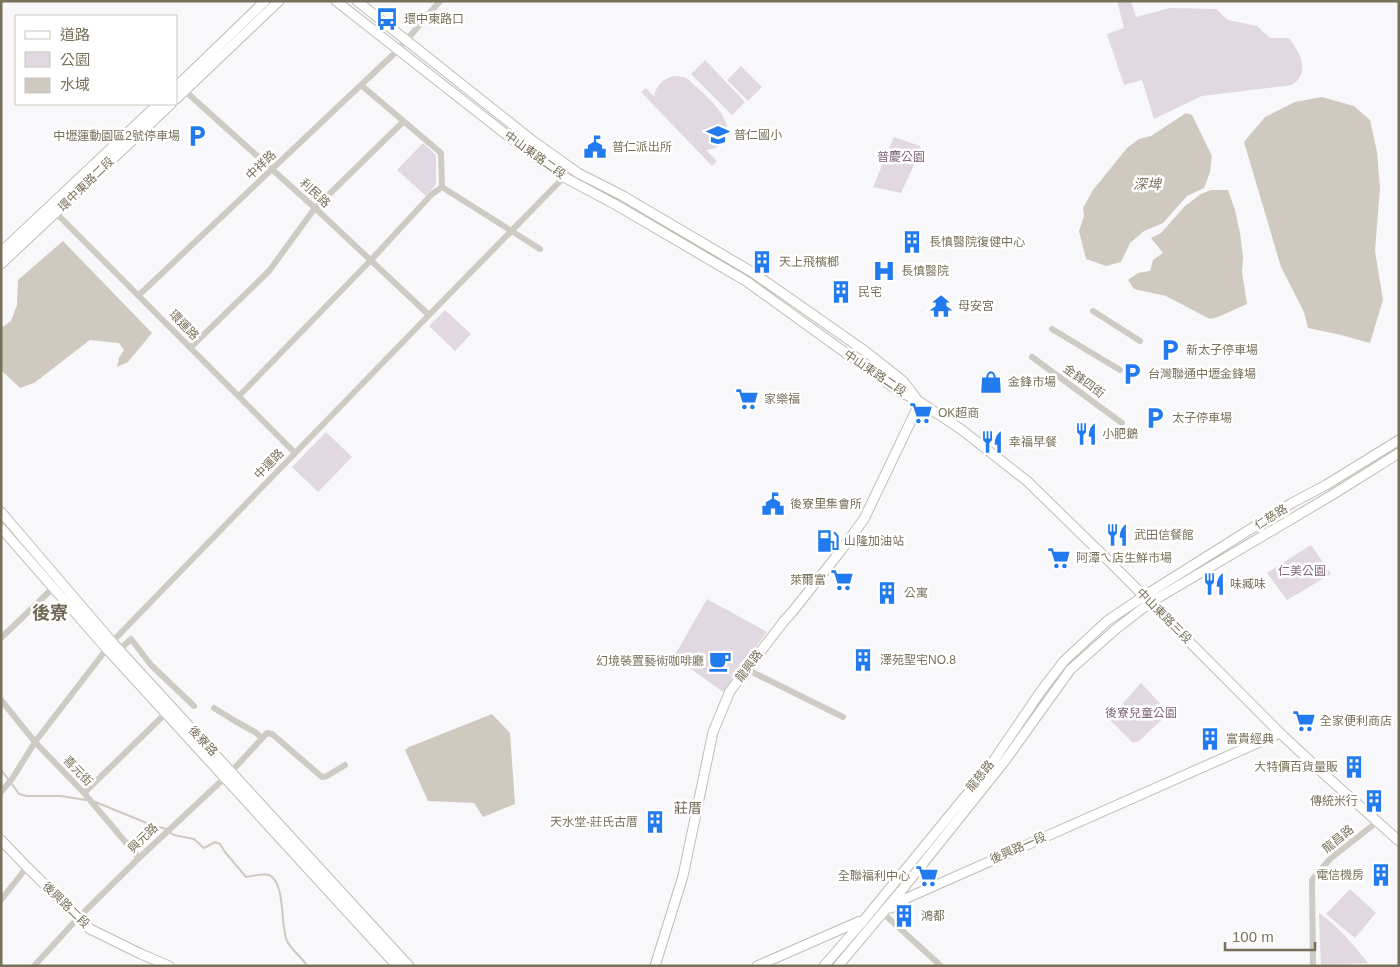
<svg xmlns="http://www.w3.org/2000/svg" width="1400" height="967" font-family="Helvetica,'Noto Sans TC',sans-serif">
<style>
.green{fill:#e1d8e1}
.water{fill:#d0c9c0}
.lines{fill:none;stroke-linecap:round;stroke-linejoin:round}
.stream{stroke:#d0c9c0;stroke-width:2}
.secondary-casing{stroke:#c0bdb4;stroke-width:11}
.street{stroke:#cdcbc4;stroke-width:6}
.secondary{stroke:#fff;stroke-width:9}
.labels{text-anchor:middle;stroke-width:5;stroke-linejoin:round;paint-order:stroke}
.poi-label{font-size:12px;fill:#78715a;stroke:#fff;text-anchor:start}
.street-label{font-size:12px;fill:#78715a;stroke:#fff}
.park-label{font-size:12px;fill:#81667d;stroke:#fff}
.water-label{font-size:14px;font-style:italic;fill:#7e715e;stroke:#fff}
.neighbourhood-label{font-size:14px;fill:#6f6955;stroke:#fff}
.district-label{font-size:18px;font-weight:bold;fill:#6f6955;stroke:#fff}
</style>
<rect width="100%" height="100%" fill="#f8f7fa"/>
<path class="green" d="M1117,1h14l5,16 34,-9 46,1 12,11 29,6 13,12h19c11,15 22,34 3,47l-90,11 -48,23 -12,-39 -18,5 -17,-51 17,-6z
M705,60l40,42 -13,13 -41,-41z
M741,66l21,21 -14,14 -21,-21z
M674,76l10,1 5,3c13,13 47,38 36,58 -4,8 -10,11 -19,12l11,11 -5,5 -71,-74 5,-4 8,9c2,-11 8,-18 20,-21z
M894,137l26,9 1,4 -20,43 -28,-6z
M423,143l13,12v29l-10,12 -29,-26z
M445,310l26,24 -16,17 -26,-25z
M326,432l26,25 -34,35 -26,-25z
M1311,545l20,29 -44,26 -20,-27z
M707,599l60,33 -44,60 -32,-23 -20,-7z
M1141,683l28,30 -30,28 -6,2 -24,-24z
M1350,889l26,24 -21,25 -29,-24z
M1319,913c20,14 34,31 49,50l-47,2z"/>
<path class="water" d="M1322,97l32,9 16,14 7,32 3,36 -5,63 8,49 -13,43 -29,-8 -33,-7 -4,-16 -23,-45 -37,-125 21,-25 30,-15z
M1186,113l6,2 20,41 -2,16 -6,16 -17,8 -24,27 -19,8 -14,12 -9,19 -15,4 -20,-7 -7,-28 5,-15 -1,-8 10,-18 34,-42 12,-9 12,-3z
M1211,190h17l7,20 5,23 3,24 -1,15 5,32 -29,13 -8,2 -44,-23 -32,-7 -6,-9 10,-7 12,-2 3,-11 10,-7 -12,-15 10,-5 24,-27 16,-12z
M63,241l89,92 -24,29 -11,5 2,-9 5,-8 -5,-7 -29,-3 -56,43 -14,5 -19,-18v-42l10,-7 6,-16 1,-25z
M492,714l18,19 5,71 -32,13 -9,-14 -46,-2 -23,-51 4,-3z"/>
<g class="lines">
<path class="stream" d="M1,770l8,10
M12,784l7,10 8,2h34l25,4
M93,801l56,23 17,5
M169,832l5,3 20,4 10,9 11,-6 5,2 5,8 21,25c7,-1 18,-4 23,-2 17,7 11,51 18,66 5,10 15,16 20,25"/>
<defs>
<path id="secondary" d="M336,1l190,149 38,27 54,29 128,75 151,109 23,12 42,28 65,51 84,82 169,170 44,41 75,67
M357,1l176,140 45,32 45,23 129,76 113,79 38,30 13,17
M176,87l89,-86
M176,99l103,-98
M1,252l157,-148
M1,264l170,-160
M1,512l111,130 297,324
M1,528l105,120 291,318
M1,840l26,27 63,62 51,25 28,12
M891,908l16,-10 373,-165
M655,966l28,-90 30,-144 17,-41 54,-70 9,-10 46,-58 25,-34 56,-117
M757,966l103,-45
M824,966l40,-46 126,-154 51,-75 23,-30 43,-40 37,-25 148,-93 34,-18 73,-45
M838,966l63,-75 103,-129 66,-92 46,-41 35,-27 181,-107 67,-42"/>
</defs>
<use href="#secondary" class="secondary-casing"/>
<path class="street" d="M361,85l80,68 1,34 98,62
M185,91l130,117 114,107
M56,213l239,240
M139,295l259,-245 42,-49
M1093,311l47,30
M1052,329l68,41
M190,348l79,-77 46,-63 88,-86
M1032,357l90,66
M239,396l132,-136 61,-66 10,-7
M1,638l52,-50
M117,652l14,-13 20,26 43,41
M746,669l97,48
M1,700l34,42 49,51 55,65
M214,708l21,13 20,11 7,6
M1,792l11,-13 23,-37 77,-100 317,-327 143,-146
M84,793l82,-80
M1,900l26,-33
M883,913l58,53
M34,966l44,-48 61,-60 92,-86 36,-39 5,1 50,43 5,-1 18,-11
M1313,966l-1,-86 18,-21 47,-37"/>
<use href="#secondary" class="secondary"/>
</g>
<defs>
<symbol id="bus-bare" viewBox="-9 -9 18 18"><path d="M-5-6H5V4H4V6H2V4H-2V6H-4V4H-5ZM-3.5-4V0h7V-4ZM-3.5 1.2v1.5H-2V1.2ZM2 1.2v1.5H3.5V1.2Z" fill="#227aef" stroke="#fff" stroke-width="2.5" paint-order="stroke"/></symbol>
<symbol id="school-bare" viewBox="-9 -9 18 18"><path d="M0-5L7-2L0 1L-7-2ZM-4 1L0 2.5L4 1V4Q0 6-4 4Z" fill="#227aef" stroke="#fff" stroke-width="2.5" paint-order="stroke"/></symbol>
<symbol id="parking-bare" viewBox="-9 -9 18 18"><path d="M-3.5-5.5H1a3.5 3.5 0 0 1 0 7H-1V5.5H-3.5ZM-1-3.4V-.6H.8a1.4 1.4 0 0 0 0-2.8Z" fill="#227aef" stroke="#fff" stroke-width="2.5" paint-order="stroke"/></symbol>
<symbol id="civic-bare" viewBox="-9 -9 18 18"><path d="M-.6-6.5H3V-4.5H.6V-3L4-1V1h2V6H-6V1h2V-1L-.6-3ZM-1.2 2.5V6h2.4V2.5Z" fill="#227aef" stroke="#fff" stroke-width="2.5" paint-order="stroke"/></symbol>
<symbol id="building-bare" viewBox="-9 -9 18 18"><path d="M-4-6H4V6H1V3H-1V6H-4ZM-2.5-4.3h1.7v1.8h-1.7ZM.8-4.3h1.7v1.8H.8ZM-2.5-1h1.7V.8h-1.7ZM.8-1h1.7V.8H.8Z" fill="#227aef" stroke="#fff" stroke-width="2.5" paint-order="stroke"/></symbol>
<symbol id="hospital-bare" viewBox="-9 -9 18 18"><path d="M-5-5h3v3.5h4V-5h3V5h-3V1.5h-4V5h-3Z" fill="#227aef" stroke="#fff" stroke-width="2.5" paint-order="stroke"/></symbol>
<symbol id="temple-bare" viewBox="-9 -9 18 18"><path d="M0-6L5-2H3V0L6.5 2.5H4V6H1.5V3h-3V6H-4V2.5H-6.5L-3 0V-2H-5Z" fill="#227aef" stroke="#fff" stroke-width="2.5" paint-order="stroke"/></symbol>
<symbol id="shop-bare" viewBox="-9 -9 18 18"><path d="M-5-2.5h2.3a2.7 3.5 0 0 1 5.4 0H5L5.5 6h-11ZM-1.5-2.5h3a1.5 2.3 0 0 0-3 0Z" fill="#227aef" stroke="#fff" stroke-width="2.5" paint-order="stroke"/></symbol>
<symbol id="supermarket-bare" viewBox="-9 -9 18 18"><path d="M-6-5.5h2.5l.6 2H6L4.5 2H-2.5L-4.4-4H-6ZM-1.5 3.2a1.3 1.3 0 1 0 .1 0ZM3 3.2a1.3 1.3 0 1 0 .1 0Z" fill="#227aef" stroke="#fff" stroke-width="2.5" paint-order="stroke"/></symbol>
<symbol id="restaurant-bare" viewBox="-9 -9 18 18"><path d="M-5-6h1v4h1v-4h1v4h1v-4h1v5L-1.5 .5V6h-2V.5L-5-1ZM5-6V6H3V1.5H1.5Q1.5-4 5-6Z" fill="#227aef" stroke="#fff" stroke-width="2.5" paint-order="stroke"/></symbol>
<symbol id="fuel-bare" viewBox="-9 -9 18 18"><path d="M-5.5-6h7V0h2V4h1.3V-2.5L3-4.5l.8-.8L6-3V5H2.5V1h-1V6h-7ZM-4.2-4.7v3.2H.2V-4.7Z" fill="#227aef" stroke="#fff" stroke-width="2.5" paint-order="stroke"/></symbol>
<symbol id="cafe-bare" viewBox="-9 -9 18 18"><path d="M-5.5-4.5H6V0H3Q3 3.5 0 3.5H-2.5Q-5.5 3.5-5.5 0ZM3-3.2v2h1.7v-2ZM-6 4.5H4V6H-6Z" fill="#227aef" stroke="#fff" stroke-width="2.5" paint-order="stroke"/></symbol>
</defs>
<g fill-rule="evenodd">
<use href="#bus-bare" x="371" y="3" width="32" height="32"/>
<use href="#school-bare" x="702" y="119" width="32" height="32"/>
<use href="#parking-bare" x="181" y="120" width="32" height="32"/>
<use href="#civic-bare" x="579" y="131" width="32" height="32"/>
<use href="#building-bare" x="896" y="226" width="32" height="32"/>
<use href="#building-bare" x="746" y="246" width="32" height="32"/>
<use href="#hospital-bare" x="868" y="255" width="32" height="32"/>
<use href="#building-bare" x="825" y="276" width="32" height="32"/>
<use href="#temple-bare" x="925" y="290" width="32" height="32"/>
<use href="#parking-bare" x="1154" y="334" width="32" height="32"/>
<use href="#parking-bare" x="1116" y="358" width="32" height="32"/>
<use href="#shop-bare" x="975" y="366" width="32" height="32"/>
<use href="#supermarket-bare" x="731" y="383" width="32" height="32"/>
<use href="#supermarket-bare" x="905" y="397" width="32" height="32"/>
<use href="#parking-bare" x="1139" y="402" width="32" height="32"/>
<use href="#restaurant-bare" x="1070" y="418" width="32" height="32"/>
<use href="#restaurant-bare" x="976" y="426" width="32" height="32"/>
<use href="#civic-bare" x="757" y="488" width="32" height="32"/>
<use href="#restaurant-bare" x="1101" y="519" width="32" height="32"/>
<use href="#fuel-bare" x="812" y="525" width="32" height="32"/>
<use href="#supermarket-bare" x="1043" y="542" width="32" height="32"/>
<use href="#supermarket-bare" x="826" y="564" width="32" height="32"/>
<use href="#restaurant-bare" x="1198" y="568" width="32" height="32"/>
<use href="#building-bare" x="871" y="577" width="32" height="32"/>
<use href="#building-bare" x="847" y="644" width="32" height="32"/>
<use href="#cafe-bare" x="704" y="645" width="32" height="32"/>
<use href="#supermarket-bare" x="1288" y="705" width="32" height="32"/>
<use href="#building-bare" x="1194" y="723" width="32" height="32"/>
<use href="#building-bare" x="1338" y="751" width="32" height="32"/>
<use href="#building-bare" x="1358" y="785" width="32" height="32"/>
<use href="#building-bare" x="639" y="806" width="32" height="32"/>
<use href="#building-bare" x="1365" y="859" width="32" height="32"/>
<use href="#supermarket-bare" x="911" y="860" width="32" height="32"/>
<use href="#building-bare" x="888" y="900" width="32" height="32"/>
</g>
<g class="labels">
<g class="poi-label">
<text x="404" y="23">環中東路口</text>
<text x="734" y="139">普仁國小</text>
<text x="180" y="140" text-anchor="end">中壢運動園區2號停車場</text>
<text x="612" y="151">普仁派出所</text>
<text x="929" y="246">長慎醫院復健中心</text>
<text x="779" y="266">天上飛檳榔</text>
<text x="901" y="275">長慎醫院</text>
<text x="858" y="296">民宅</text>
<text x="958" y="310">母安宮</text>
<text x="1186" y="354">新太子停車場</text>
<text x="1148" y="378">台灣聯通中壢金鋒場</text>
<text x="1008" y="386">金鋒市場</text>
<text x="764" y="403">家樂福</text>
<text x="938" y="417">OK超商</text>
<text x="1172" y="422">太子停車場</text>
<text x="1102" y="438">小肥鵝</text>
<text x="1009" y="446">幸福早餐</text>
<text x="790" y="508">後寮里集會所</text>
<text x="1134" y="539">武田信餐館</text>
<text x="844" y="545">山隆加油站</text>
<text x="1076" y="562">阿潭ㄟ店生鮮市場</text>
<text x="826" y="584" text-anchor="end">萊爾富</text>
<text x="1230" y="588">味臧味</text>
<text x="904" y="597">公寓</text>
<text x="880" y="664">澤苑聖宅NO.8</text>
<text x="704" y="665" text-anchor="end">幻境裝置藝術咖啡廳</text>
<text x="1320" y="725">全家便利商店</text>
<text x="1226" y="743">富貴經典</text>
<text x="1338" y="771" text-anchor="end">大特價百貨量販</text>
<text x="1358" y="805" text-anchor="end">傳統米行</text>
<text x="638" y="826" text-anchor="end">天水堂-莊氏古厝</text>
<text x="1364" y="879" text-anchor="end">電信機房</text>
<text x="910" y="880" text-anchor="end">全聯福利中心</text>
<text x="921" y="920">鴻都</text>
</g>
<g class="street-label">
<text transform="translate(535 155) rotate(36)" y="4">中山東路二段</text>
<text transform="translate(261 165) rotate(-43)" y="4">中祥路</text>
<text transform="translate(86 184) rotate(-44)" y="4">環中東路二段</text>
<text transform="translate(315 193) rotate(43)" y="4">利民路</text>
<text transform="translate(184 325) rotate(46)" y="4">環運路</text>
<text transform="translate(875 373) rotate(34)" y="4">中山東路二段</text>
<text transform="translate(1084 381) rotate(36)" y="4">金鋒四街</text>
<text transform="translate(269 464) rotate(-46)" y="4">中運路</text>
<text transform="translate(1271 517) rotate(-32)" y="4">仁慈路</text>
<text transform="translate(1164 616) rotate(45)" y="4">中山東路三段</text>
<text transform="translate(749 666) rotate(-53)" y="4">龍興路</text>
<text transform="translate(203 741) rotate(47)" y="4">後寮路</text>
<text transform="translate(78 771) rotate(46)" y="4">喜元街</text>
<text transform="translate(980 776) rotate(-51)" y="4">龍慈路</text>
<text transform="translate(143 838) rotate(-44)" y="4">興元路</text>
<text transform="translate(1338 839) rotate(-39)" y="4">龍昌路</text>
<text transform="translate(1018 848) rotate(-24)" y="4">後興路一段</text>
<text transform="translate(66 905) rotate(44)" y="4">後興路二段</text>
</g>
<g class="park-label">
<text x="901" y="161">普慶公園</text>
<text x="1302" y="575">仁美公園</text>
<text x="1141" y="717">後寮兒童公園</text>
</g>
<g class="water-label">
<text x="1147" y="189">深埤</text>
</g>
<g class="neighbourhood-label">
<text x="688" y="813">莊厝</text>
</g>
<g class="district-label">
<text x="50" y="619">後寮</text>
</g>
</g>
<rect width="1400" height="967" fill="none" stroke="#78715a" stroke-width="5"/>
<rect x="15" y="15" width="162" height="90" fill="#ffffff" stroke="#c9c6bd"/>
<rect x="25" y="31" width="25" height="8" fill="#ffffff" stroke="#c9c6bd"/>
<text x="60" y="40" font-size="15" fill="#78715a">道路</text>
<rect x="25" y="52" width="25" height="15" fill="#e1d8e1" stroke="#c9c6bd"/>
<text x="60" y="65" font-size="15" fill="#78715a">公園</text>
<rect x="25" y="78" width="25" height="15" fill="#d0c9c0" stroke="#c9c6bd"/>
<text x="60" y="90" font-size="15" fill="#78715a">水域</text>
<path d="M1225 942v8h90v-8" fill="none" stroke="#78715a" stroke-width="2.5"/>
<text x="1232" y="942" font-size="15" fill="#78715a" stroke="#ffffff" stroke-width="4" paint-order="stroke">100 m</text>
</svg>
